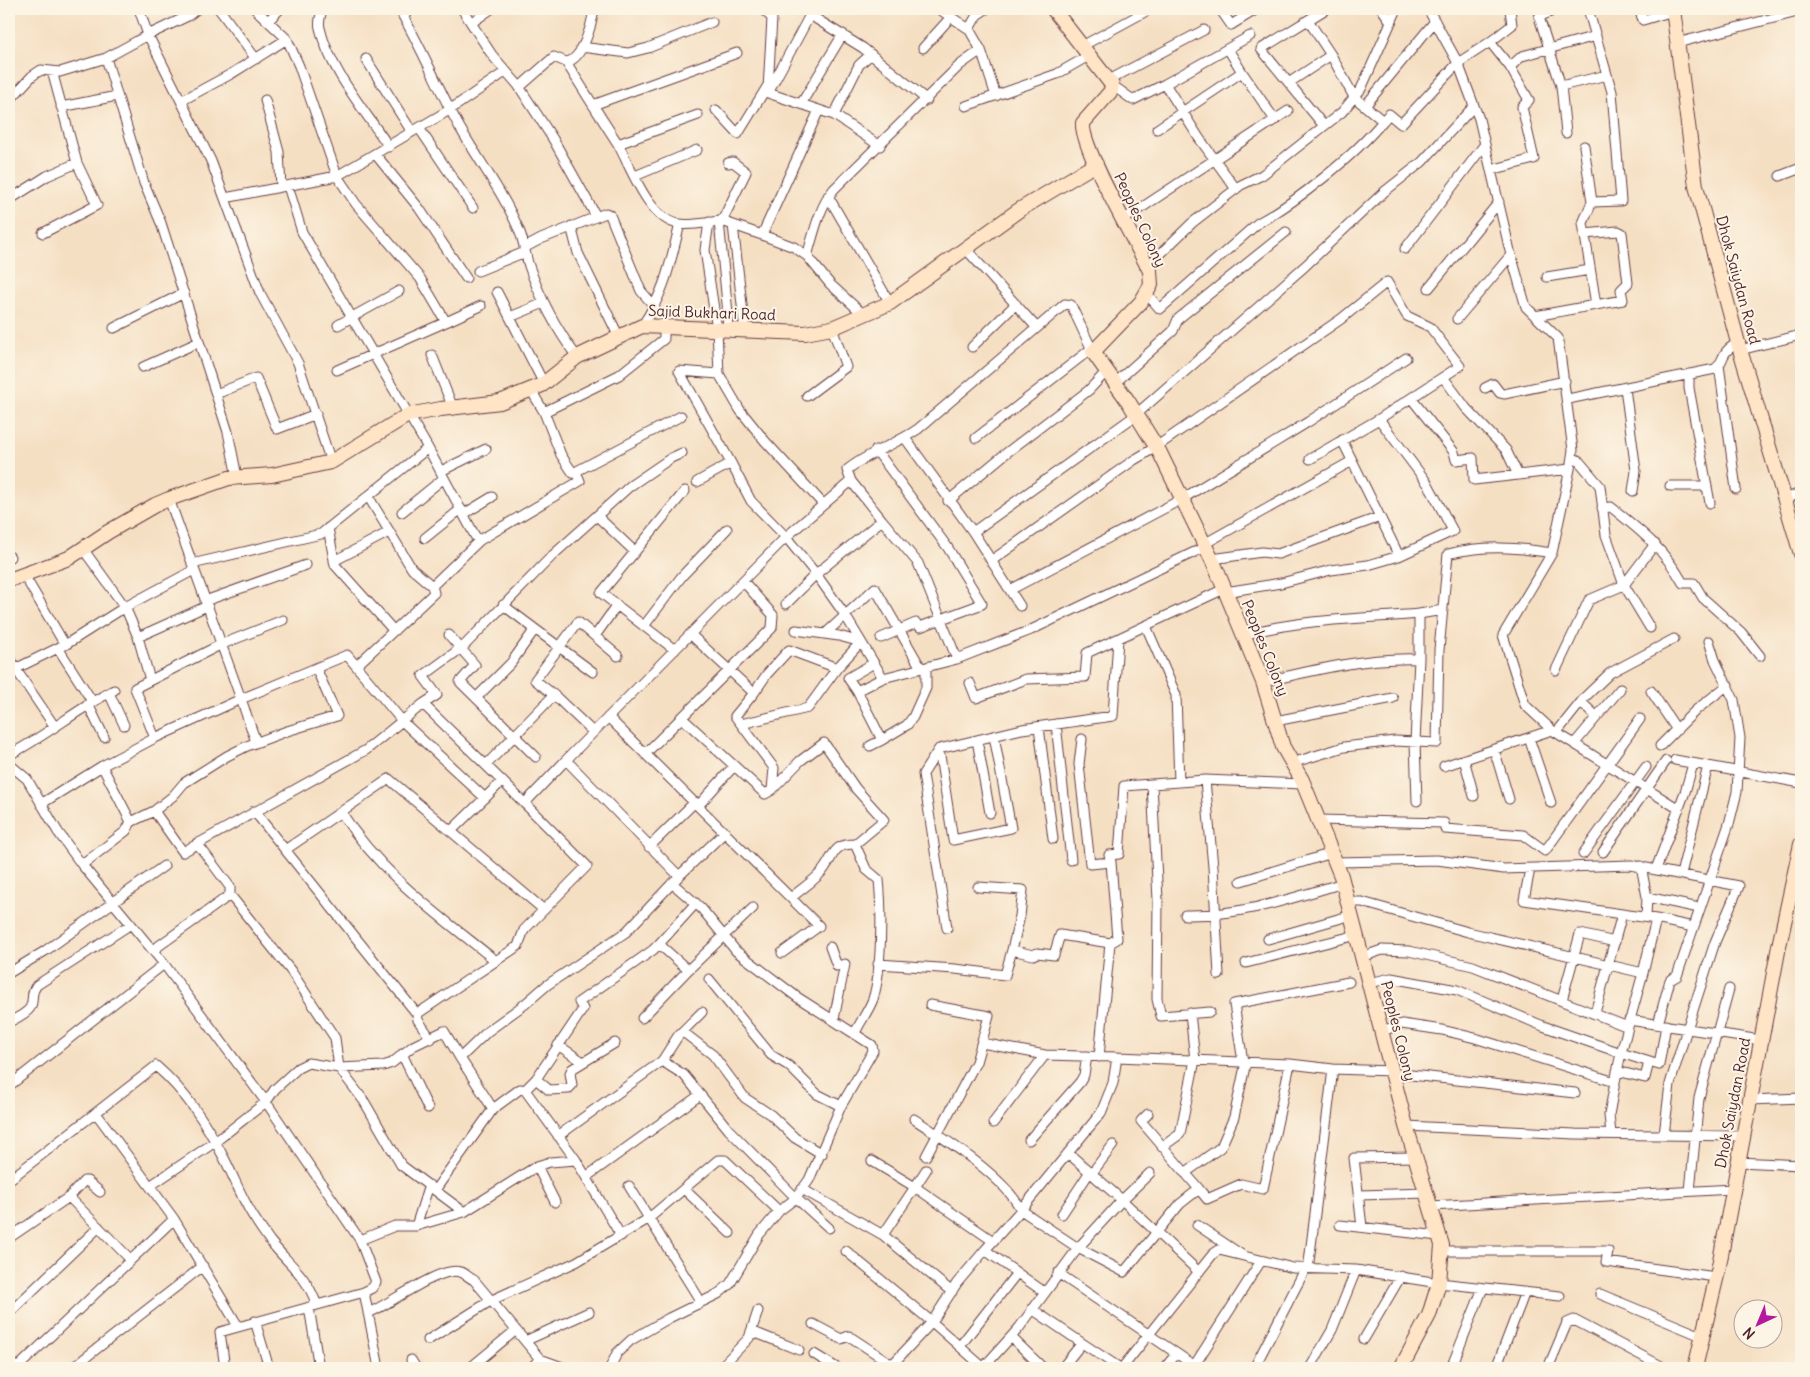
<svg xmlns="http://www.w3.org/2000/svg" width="1810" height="1377" font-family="Delius,sans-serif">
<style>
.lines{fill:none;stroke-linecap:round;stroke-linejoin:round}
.street-casing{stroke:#643c42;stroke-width:11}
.secondary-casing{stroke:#643c42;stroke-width:16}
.street{stroke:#fff;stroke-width:9}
.secondary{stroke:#ffe4c6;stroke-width:14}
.labels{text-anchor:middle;stroke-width:4;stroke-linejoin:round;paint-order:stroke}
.street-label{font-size:15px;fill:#4a1f2b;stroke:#fcf5e5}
</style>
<rect width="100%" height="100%" fill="#fcf5e5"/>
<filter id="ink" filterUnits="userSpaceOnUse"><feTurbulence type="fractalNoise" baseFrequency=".02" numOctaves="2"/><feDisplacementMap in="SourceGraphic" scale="10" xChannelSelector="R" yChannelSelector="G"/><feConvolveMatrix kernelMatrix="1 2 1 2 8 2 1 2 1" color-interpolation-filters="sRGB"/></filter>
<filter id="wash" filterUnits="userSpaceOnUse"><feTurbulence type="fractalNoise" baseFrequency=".0096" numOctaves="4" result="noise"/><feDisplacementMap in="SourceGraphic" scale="20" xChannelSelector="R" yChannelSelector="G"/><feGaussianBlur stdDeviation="1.12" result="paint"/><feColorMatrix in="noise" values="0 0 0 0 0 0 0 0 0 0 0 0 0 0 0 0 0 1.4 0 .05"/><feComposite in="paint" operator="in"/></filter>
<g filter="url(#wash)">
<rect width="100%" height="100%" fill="#f5dfc3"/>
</g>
<g filter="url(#ink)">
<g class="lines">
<defs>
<path id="street" d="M139,9l9,26 63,126 49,132 38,70 33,99
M219,9l37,50
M255,9l32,30 12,27 38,110 19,28 64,74 26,44 35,-16
M322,9c-1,6 -4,13 -2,19 9,41 46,84 69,119
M411,9l-8,7c21,37 37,76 57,112 20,34 43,65 59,102 5,11 6,24 10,36 11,32 28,64 48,91
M462,9l30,46 26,30h4l32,-28 12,5c17,-2 26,-39 28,-53
M762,9l10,9 -4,71
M939,9l30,20 12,21
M1220,9l11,16 26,-16
M1382,9l9,13
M1428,9l30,54 21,56 31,132 16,56 32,31 15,112 -3,19
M1557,9l-18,8 22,69 5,47
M1639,9l4,11 30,-9
M268,21l12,-12
M471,23l20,-14
M969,29l8,-14 9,-6
M1490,42l22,-17 -2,-16
M1677,43l124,-32
M1082,46l68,-37
M581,47l47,6 20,-5 64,-26
M923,48l28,-31
M1228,49l14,23
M106,58l38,125 17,40 67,209 9,45
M366,59l46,73
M566,62l27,43 144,-52
M1109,80l95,-50
M1290,82l41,-27 -23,-35
M1165,84l85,-48
M518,85l35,54 43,77
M1112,85l21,15 32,-16 34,54 37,51
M1561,86l46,-11
M265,100l14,52 2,35
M9,101l23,-25 9,-6 19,2 46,-14 42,-23 40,-19 9,-7
M181,101l50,-27 56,-35
M801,104l42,-70
M593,105l25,39 80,-29
M966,106l91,-32 33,-19
M1365,106l70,-85
M61,107l56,-11
M716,110l22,24 30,-49
M819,110l-57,125 32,12 13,9 23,28 33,30
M834,115l25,-50 12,-11
M1383,121l6,-7 12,10 57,-61 32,-21 20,25 12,-11 74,-20
M1324,126l-63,-77 65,-40
M419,128l54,80
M1157,129l85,-57 33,48
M618,144c13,24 31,76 61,80 13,2 29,-2 43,-3
M880,146l-46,-31 -66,-22 42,-78 53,33 64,52
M1584,146l8,56 29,-1 -9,-109 -24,-83
M376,155l43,53 47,70
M728,163l5,-1 13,10 -24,49 40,14
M1491,170l43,-11 -12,-52 7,-7 -19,-33
M635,176l62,-26
M1780,176l21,-8
M828,196l62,107
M225,198l112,-22 114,-67 54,-37
M9,200l38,-24 30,-13
M1592,202l-9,21 13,82
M1123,220l165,-109
M719,221l9,93 -1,16
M709,222l-4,28 12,79 2,45 21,36 25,31 58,63
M733,225l12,106
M571,226l7,27 41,84
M43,233l54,-28 -20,-42 -25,-92
M524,248l17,-9 65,-26 4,2 31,76 14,16
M965,248l72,80
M1405,249l80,-105
M807,256c7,-23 12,-49 27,-67l126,-124 21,-15 15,46
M1147,267l45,-44 49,-38 21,-10 80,-63 19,-23 36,-80
M478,271l47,-19
M1547,277l43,-7
M1429,288l70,-86
M497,292l47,92
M1146,293l14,16 98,-86c40,-22 96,-67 125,-102l-29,-24 -23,-42
M1535,316l88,-16 -2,-10 7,-7 -6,-50 -4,-2 -34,3
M510,317l34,-14
M1457,319l54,-64
M338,325l61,-34
M642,326c23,-34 28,-62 38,-102
M114,328l70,-35
M972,347l44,-43
M1740,350l61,-15
M432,355l21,53
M1719,365l17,124
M143,367l56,-25
M337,370l109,-48
M1689,374v14l21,115
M1115,383l58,-52 5,-12 108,-87
M1485,388l8,-4 7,9 4,1 61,-13
M1625,388l11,83 -3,20
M531,390l13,22 75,-37 45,-36v-12
M216,394l40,-16 21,51 39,-15
M807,396l39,-29 -14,-39
M1411,398l32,-21 23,31 40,42 12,25
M1568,399l147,-30c11,-8 3,-16 23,-26
M544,412l17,43 12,18 108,-57
M1379,419l32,-21 43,54 2,8 17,-2 1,22 96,-11 -18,84 -49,82 22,70 27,25 127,79
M905,438l68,94 47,74
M976,438l115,-89
M1342,440l38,77
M876,450l72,98 34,56 -62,23 -4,-4 -35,15
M1572,458l6,2 22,26 6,49 18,50 26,43
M731,463l20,38 35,36 30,37 29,41 38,63 -26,13 -9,-13 26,-15
M441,471l45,-22
M697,482l34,-19 -52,-92 40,3
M1670,486h37
M368,496l44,73 20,17 48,-46 -5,-4 -47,-88
M1787,499l14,-7
M948,501l57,-47 84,-64 17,-18
M1602,508l9,-1c30,24 53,42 72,76h11l9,15 38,34 19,24
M402,512l42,-34
M464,514l28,-17
M597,516l37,35
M882,520l36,43 39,96 -31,8
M328,528l7,37 59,66
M973,532l159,-114 173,-152 79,-74 38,-30 52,-56
M425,538l36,-29
M480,540l100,-59 -4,-9
M1204,544l148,-83
M83,549l42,58 13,30 12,43
M9,556l1,1
M1212,559l50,-7 16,2 102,-37 19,39
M334,561l55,-29
M991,561l143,-101 22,-13 185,-128 46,-37 20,34 23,11 30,39 -17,11
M192,564l129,-30 107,-86 -126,-216 -14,-46
M24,575l41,70 60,-38 69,-37
M1010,590l172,-91 126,-77 98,-64
M1225,592l56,-9 50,-13 37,-5 31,-9 54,-25 -25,-47 -49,-65 -69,40
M205,601l101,-36
M786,604l30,-30 66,-54 -31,-39
M644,626l38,-50 45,-47
M1146,626l30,69 3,87 26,-2
M535,629l58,43
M796,630l43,6 22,6 -24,26
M825,634l50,-46 46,80
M449,635l26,30 -15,17 76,75
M1243,635c56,-16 118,-16 176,-21
M595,636l22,-31
M138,637l69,-31
M58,648l34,53
M675,650l-74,-57 84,-102
M9,655l6,13 40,59
M957,659l74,-29 174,-83
M1419,659v-45l24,-4
M356,666l78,-73 -2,-7
M1556,670l33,-70 35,-15 31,-41
M9,672l53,-26
M1263,682c50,-12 104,-25 156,-23l-4,83 2,59
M970,683l6,15 50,-19 59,-2 2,-24 137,-64
M857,691l25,49 -12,6
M1651,691l26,39
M109,693l15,32
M554,695l-19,-15 43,-58 40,34
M476,698l35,-35 24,-34 -32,-24
M1581,702l15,14
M88,704l16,33
M423,704l14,-9 -14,-19 41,-30 89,-91 77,-69 41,-28 11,-5
M608,717l211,209 -37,27
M681,717l84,77 7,-4 2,-22 -39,-52 19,-23 -64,-59
M1275,721l118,-23
M741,724l67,-16 29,-40 -48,-18 -22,24 -13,19
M1056,724l15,136
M1039,727l14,112
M1557,732l28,-35 25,-24 64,-34
M155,738l-20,-50 85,-43 63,-25
M1529,738l22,65
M1082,739l-3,25 11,100 21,-2
M882,740l25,-15 6,-8 13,-29v-21l-43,11
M977,740l13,73
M1575,743l45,-54
M1660,746l36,-36 32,-25
M939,749l14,91 58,-12 -17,-92
M1494,749l15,50
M645,754l127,-126 1,-13 -30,-34
M9,755c37,-19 68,-46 105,-65
M1464,759l10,37
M566,760l220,-223 65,-56 -4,-11c22,-18 48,-25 71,-41l147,-125 6,1 22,47
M1675,760l126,23
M1292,763l52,-16 51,-6 42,2 2,-93 9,-96c36,-9 67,-7 104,-1
M9,764l18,15 31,53 24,33 82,99 102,138 94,138 16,42 -4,6 -8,4 -144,40 5,36
M486,765l68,-70 39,37
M102,766l29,56
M1444,766l108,-36
M1152,784l6,116 -1,99 4,17 49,-4
M772,790l28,-29 24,-18 32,46 28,31 -29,24c-22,0 -20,10 -31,25 -8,11 -23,20 -33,29
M41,804l61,-38 53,-28 86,-39 15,43
M698,806l36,-40
M154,811l29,41 183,-102 57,-46 79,77 -17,17 -82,-76 -56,-67 -106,44 -72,-200
M254,811l163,203 101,-68 6,-16 63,-64 -85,-85
M341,812c39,62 99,104 155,149
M1318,820l126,3 1,6 78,6 22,16 95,-132
M451,831l34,-33
M197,843l33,44v8
M649,847l46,-45
M285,850l104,-71 155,131
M1603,852l63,-91
M1583,854l63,-87
M1336,862l101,-2 67,9 127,-4 108,21 -24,56 -28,87 -17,55 -6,51
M82,865l44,-34 5,-9 23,-11 19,-15 11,-13 43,-27 20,-10 40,-15 50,-15 -21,-48
M1641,866l6,31 52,11
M1530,869l-6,31 98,14 -27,99
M1656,869l29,-77 8,-28
M1681,874l27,-108
M679,876l46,-44
M1241,881l91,-28
M978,887l45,3 -3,26 -8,34
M1348,902h14l106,30 175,41 -15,54
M1622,914l34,5 -13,54
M1185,915c56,1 105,-16 158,-32
M1646,917l1,-20
M1656,919l37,8
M947,928l-24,-154 16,-25 83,-20 91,-13 5,-77
M1268,939l84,-24
M1110,943l7,-4 -6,-77 -2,-7 10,-1 5,-68 55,-4
M659,944l37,-41
M830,947l7,19 8,-2 -11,55
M153,950l77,-55 61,76 44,67 4,30 25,33 37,64 63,47
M1362,957l20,-7 27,1 64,15 155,61 -7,26 38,12 7,-40
M1246,963l111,-28
M878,964l77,5 50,6 7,-25 21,5 4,-2 17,2 6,-20 50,8 -11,114
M688,970l65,-62
M9,973l36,-22 119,-85
M1219,975l-6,-108 -8,-87 99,4
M709,979l62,76 18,11 28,28 24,12
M1369,983l22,-5 66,12 86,36 78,27 -6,29
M1562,1000l18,-66 35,8
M417,1014l1,6 13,19
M1629,1020l132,20
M9,1022c6,-3 17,-8 21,-14 5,-8 -1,-14 7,-23l94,-61
M1658,1024l12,-44 7,-4 52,-152 8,-32 3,-54 -6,-38 -19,-40 -6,-19
M1382,1031l20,-7 40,6 33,8 140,44 -6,33 2,19
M683,1032l30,23 32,43 26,17 24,23 27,16
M855,1033c5,-11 14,-23 18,-34 9,-28 9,-90 6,-119l-13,-11 -11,-25
M558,1045l25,17
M402,1054l26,54
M1117,1057l173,7 -27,125 -22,-5 -34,15 -8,-10
M460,1058l33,51 27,-20 5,1 51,70 45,76
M662,1061l16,-25 24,-24
M1243,1062l-9,-58 115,-22
M1333,1069l59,2
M1617,1071l28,7 4,-16
M1393,1075l9,-1 173,19
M536,1079l13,11 19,-1 4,-4 -2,-12 2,-4 43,-26
M9,1086l155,-122
M525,1090l11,-11 47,-70 -4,-7 74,-52 6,-6 29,26 -46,48
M1750,1100l51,-2
M96,1113l78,106 64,107
M914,1119c31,20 91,58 107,91l80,-97 12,-30 4,-26 -72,-2 -63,-12
M993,1123l52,-68
M1406,1126l169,8 168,2
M558,1136l104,-75 22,14 45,55 67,68 33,30
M1029,1140l51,-58 4,-7 3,-19
M1162,1147l18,-13 15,-74 -5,-47
M1068,1153l54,47 -44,48 46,24 56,-68 19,-15 -58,-68 7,-7
M926,1156l50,-94 13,-46 -59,-11
M872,1161l43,26 -32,48 69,57
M1738,1162l63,3
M537,1166l18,36
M926,1170l-11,17 78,54
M1150,1173l-28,27 77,72
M1185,1173l36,-26 13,-30 12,-55
M586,1177l114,-82
M9,1180l147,-114c30,26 50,57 68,92 10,19 17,39 29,58 5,8 11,17 17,25 20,25 35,32 47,64
M150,1186l65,-44 51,-40 9,-13 23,-21 10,-5 31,5 44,-2 9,-3 21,-17 31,-15 16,27 28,-27 37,-27 22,-19 79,-53 53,-56 -113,-116 -41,43
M629,1186l69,111 1,7
M802,1189l81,46
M435,1190l58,-81
M685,1190l45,43
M1690,1191l9,-93 30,-109
M1359,1195l68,-2
M69,1197l62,63
M1431,1206l302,-17
M1062,1214l27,-41 6,-4 18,-24
M1197,1225l45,30
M1340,1225l99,11
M416,1226l13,-41
M1362,1227l-8,-69 62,-1
M9,1238l60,-41 15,-16h3l13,11
M360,1240l35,-14h21l48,-14 73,-46 13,-4 26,-2
M846,1251l86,71 52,46
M1442,1251h166l-2,11 110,15
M1058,1273l140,95
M364,1292l15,76
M1600,1294l104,43
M309,1307l10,61
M1032,1309l50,34 -20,25
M9,1313l90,-86
M368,1313c20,-7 73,-48 92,-41 5,1 9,6 14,8l66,79 25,9
M255,1321l14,47
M813,1324l28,15 8,-3 44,29
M751,1331l48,19
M1011,1337l32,31
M1364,1339l37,-63
M428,1340l64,-40 84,-38 72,-43 70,-59h7l54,51
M525,1341l64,-29
M1082,1343l38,25
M960,1346l57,-73
M814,1354l23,14
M9,1360l7,8
M411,1360l5,8
M76,1365l127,-99
M1194,1366l67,-105
M17,1368l157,-149
M470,1368l46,-38
M531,1368l9,-9
M610,1368l7,-15 14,-13 38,-22 49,-24 12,-10 29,-49 20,-24 17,-13 13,-18 32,-74 32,-55 -1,-6 -75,-48 -61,-46 -35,-43 -29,-25
M720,1368l29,-30 9,-27
M889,1368l43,-46 25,-39 28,-33 59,42
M983,1368l36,-40 59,-80 -57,-38 -36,40
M1122,1368l91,-114 6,-4 74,18 63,2 83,13 121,13
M1165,1368l11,-14
M1254,1368l55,-106 24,-193 -43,-5
M1310,1368l22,-38 24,-60
M1451,1368l32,-80
M1496,1368l29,-76
M1548,1368l19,-45 7,-3 91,48"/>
<path id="secondary" d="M1053,9l59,76 -1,6 -28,32c-3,23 54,122 67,148l1,14 -10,17 -48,50 35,49 32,52 55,113 48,116 20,65 19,33 39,96 65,250 36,119 -3,38 -10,32 -28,53
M1673,9l23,177 42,157 63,211
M9,580l60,-22 39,-26 47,-27 14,-6 60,-21 43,-3 59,-13 77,-47 33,-6 59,-7 42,-17 35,-28 65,-31 163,7 27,-5 58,-25 129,-93 77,-46
M1695,1368l23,-97 61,-325 22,-102"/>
</defs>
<use href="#street" class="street-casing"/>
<use href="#secondary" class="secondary-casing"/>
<use href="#street" class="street"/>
<use href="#secondary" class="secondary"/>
</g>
</g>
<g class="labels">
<g class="street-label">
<text transform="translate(1140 220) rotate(65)" y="5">Peoples Colony</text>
<text transform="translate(1738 280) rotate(75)" y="5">Dhok Saiydan Road</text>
<text transform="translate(712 313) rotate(2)" y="5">Sajid Bukhari Road</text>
<text transform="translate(1265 648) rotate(68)" y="5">Peoples Colony</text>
<text transform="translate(1398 1031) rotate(76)" y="5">Peoples Colony</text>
<text transform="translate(1733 1103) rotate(-79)" y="5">Dhok Saiydan Road</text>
</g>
</g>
<rect width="1810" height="1377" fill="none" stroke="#fcf5e5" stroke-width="30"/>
<g transform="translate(1758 1324) rotate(224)"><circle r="24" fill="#fcf5e5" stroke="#b59f9b"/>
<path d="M0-4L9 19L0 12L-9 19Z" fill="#b5179e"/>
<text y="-8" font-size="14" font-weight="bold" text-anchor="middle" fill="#4a1f2b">N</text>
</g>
</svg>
